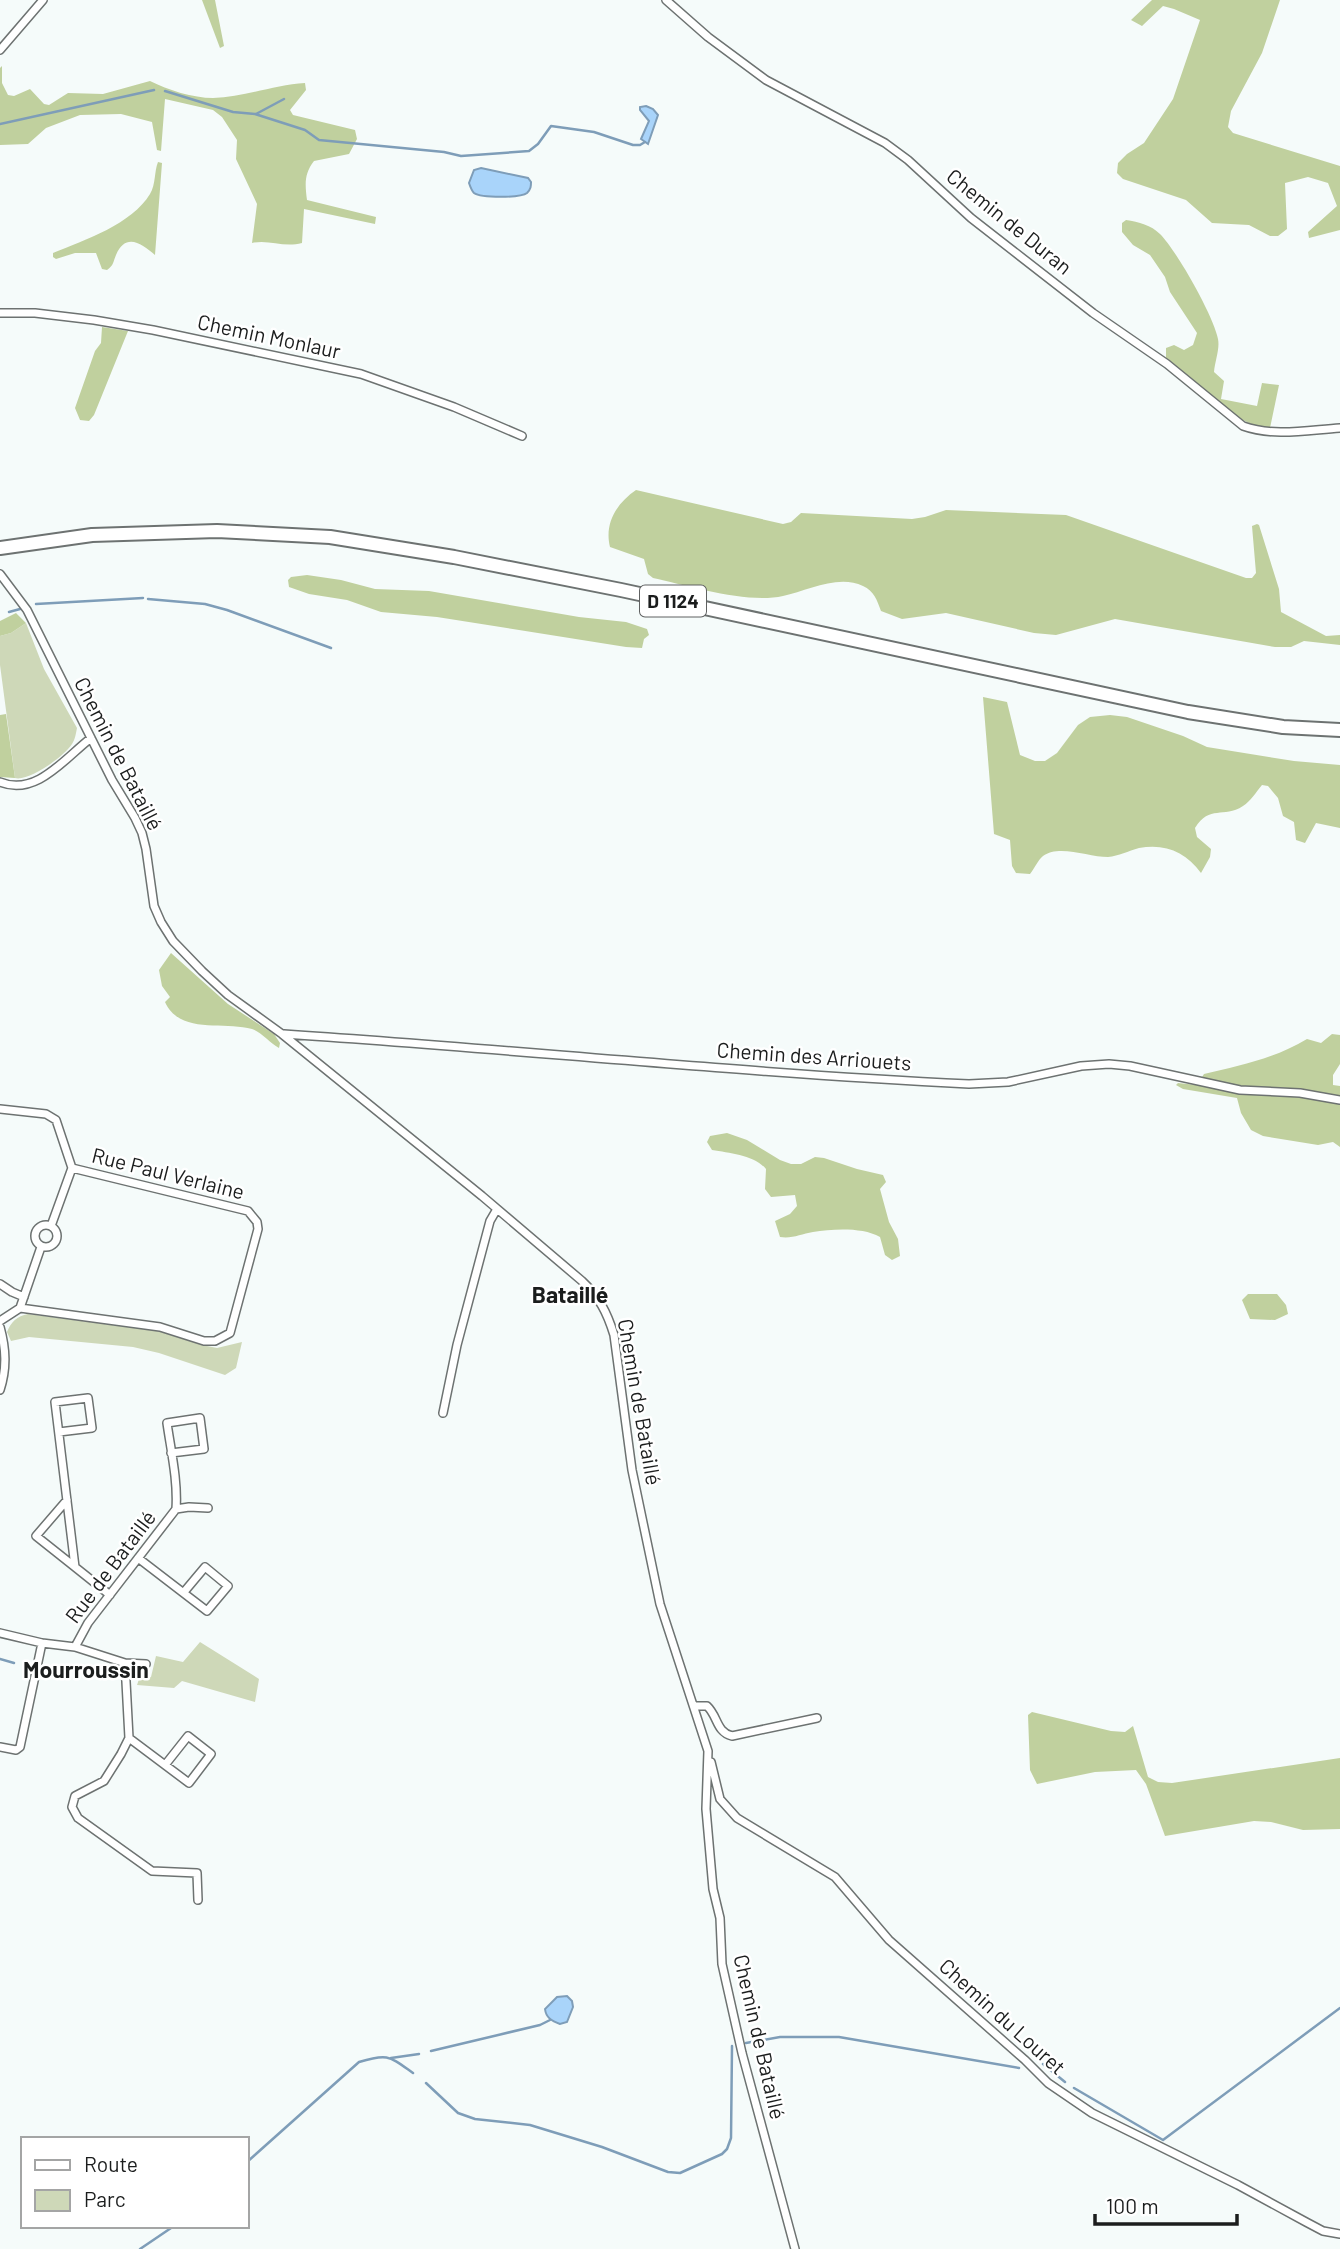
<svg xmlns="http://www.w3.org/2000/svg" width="1340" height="2249" font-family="Barlow,sans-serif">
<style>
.green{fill:#ced8b8}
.forest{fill:#c0d09e}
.water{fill:#a9d4fa;stroke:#7e9db8;stroke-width:2}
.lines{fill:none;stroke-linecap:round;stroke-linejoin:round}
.stream{stroke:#7e9db8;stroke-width:2.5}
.minor-casing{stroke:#6d7271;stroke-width:10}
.trunk-casing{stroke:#6d7271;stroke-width:16}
.minor{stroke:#fff;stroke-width:7}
.trunk{stroke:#fff;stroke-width:12}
.labels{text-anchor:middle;stroke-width:5;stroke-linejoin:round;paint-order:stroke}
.shield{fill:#fff;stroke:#5f6161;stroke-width:2}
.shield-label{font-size:19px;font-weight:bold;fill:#1b1d1d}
.street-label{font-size:21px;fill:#1b1d1d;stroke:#fff}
.neighbourhood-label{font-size:23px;font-weight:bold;fill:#1b1d1d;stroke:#fff}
</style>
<rect width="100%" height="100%" fill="#f5fbfa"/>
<path class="green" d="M26,623l18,46 33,59c-1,5 -2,12 -5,16 -7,12 -44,38 -57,34l-15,-113v-29l11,-3z
M28,1314l130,17 44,14 15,3 25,-6 -6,26 -11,7 -66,-22 -26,-6 -104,-10 -18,4 -4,-9c4,-10 10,-16 21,-18z
M200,1642l59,37 -4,23 -73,-21 -8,7 -37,-3 3,-9 11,1 5,-21 27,6z"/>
<path class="forest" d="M202,0h13l9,46 -4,2z
M1152,0h128l-18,53 -31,58 -3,16 5,6 107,33v64l-31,8 -1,-6 29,-26 -9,-23 -20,-6 -23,6 2,46 -9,7h-8l-21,-11 -37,-2 -26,-23 -63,-21 -6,-6 1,-10 9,-9 17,-11 29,-44 27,-79 -26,-11 -11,-3 -21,20 -11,-6z
M2,66v17l6,12 6,1 16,-7 14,15 5,1 19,-12 35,1 47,-13c18,9 43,17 63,17 31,-1 61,-13 92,-15l1,7 -16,20 3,5 62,15 2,9 -8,15 -35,7c-10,13 -9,23 -7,39l69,17 -1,7 -71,-15 -2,34c-19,5 -33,-4 -50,0l5,-39 -21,-45 1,-19 -15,-23 -9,-7 -48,-11 -4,52 -4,-1 -5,-28 -31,-8 -41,1 -34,13 -18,16 -28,1v-77z
M158,162l4,1 -7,92c-13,-11 -29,-23 -39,0 -3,7 -2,10 -9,15l-5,-1 -6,-16h-21l-19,6 -3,-2v-4c32,-13 79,-29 97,-59 6,-10 4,-22 8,-32z
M1126,220c13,2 25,5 34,14 17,17 54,83 58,105 2,10 -3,22 -4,33l10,9 -3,18 36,7 5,-23 17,2 -9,43 -17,-3 -22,-11 -65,-56v-10l8,-3 10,5 9,-5 4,-12 -27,-41 -5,-15 -15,-22 -17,-10 -11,-13v-9z
M102,327l26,4 -34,84 -5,6 -9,-1 -5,-12 20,-57 6,-8z
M636,490l147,34 8,-2 10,-9 111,6 13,-2 21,-7 120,5 180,63h6l4,-5 -4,-47 5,-2 2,1 20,64 2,23 45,24 14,-1v10l-36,-4 -13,6h-16l-160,-28 -59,16 -22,-2 -88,-20 -44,6 -21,-8c-4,-11 -7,-20 -18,-25 -25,-12 -56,5 -80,10 -36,8 -93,-10 -130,-18l-5,-4 -4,-15 -34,-12c-6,-24 7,-44 26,-57z
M307,575l34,5 34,9 54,2 150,26 47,5 21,7 2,6 -5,4 -2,9 -16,-1 -189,-30 -56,-5 -34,-12 -38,-6 -20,-7 -1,-7 3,-3z
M16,613l10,10 -15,10 -11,3v-15z
M983,697l24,5 13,53 15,6h10l12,-8 21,-28 12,-8 20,-2 17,2 56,19 24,11 87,14 46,4v63l-24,-5 -11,20 -9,-3 -2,-18 -11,-6 -5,-18 -10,-12 -6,-1c-6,7 -11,16 -19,21 -20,13 -33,-2 -48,22l2,9 14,12 -1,8 -9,16c-15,-21 -36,-30 -62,-25 -11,3 -20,8 -31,9 -19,0 -49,-13 -65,-1 -5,4 -9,13 -13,18l-14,-1 -4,-7 -2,-26 -16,-6z
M6,714l9,64 -15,-1v-62z
M171,953l57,51 46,30 6,9 -1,5c-9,-5 -18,-16 -27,-19 -28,-8 -72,6 -87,-27l5,-5 -8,-11 -3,-16z
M1332,1034l8,1v29l-7,11v10l7,1v61l-7,-5 -15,3 -55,-9 -12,-6 -10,-17 -4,-15 -54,-9 -7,-4 2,-2 19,2 7,-11c35,-8 72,-16 103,-35l14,4z
M727,1133l20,7 33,20 11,4h10l14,-7 9,1 33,11 26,6 3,7 -6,7 9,33 9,17 2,17 -8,4 -7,-5 -5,-18c-18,-10 -47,-8 -67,-5 -12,2 -21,7 -33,5l-5,-16 15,-7 7,-8 -2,-11 -24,2 -6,-8 1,-20c-12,-14 -36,-16 -54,-19l-5,-8 3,-6z
M1248,1294h29l9,11 2,9 -13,6 -25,-1 -8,-19z
M1032,1712l79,19 14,1 8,-6 15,51 10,5 14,1 168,-25v71l-37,1 -32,-8 -17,-1 -89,15 -19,-52 -10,-14 -41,2 -58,12 -7,-14 -2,-55z"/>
<path class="water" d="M646,106l7,3 5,6 -10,29 -7,-5 8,-18 -9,-11v-3z
M481,168l47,10 3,4c0,4 0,7 -4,11 -6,5 -46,5 -53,0 -2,-2 -4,-7 -5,-10l5,-13z
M567,1996l5,5 1,6 -6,15 -7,2c-8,-3 -14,-6 -15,-15l12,-12z"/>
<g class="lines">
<path class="stream" d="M165,91l68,21 22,2 50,16 14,10 125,12 17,4 68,-5 9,-7 13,-18 43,6 39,13h7l5,-3
M256,114l28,-15
M0,124l154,-34
M148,599l57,5 22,6 104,38
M36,604l107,-6
M9,612l11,-3
M0,1659l14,4
M746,2043l34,-6h59l180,31
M431,2051l109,-26 10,-5
M391,2058l28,-4
M1043,2064l22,18
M426,2083l32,30 17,6 55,6 72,22 66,25 12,1 42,-19 5,-5 4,-11 1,-92
M1074,2088l89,52 177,-132
M247,2162l112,-100c29,-9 30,-6 54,11
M140,2249l34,-23"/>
<defs>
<path id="minor" d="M666,0l42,37 58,43 119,63 23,17 63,58 122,95 74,51 76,62c31,11 65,4 97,2
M0,50l43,-50
M0,313h35l59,7 59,10 208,44 93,33 68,29
M0,574l27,36 85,170 23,38 7,15 4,16 8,57 7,16 12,19 29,30 26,24 54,39 200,162 100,85c17,16 25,31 32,54l18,135 28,134 48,147 -2,58 7,80 7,29 2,46 20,89 53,196
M0,782c36,15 65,-24 91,-44
M284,1034c228,15 456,39 685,50l39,-2 73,-16 28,-2 21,2 110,24 60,3 40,7
M0,1109l46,5 10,6 16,48 176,43 9,11 1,7 -28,104 -15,8h-11l-44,-14 -140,-19 -20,13
M35 1236a11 11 0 1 1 22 0a11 11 0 1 1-22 0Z
M51,1226l21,-58
M0,1284l12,8 12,5
M20,1308l21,-61
M0,1327c6,22 7,41 0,63
M443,1413l14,-68 33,-124 7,-12
M59,1432l33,-4 -4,-30 -33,4 20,165 35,28
M67,1500l-31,36 39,31
M176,1509l13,-2 19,1
M138,1558l69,53 21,-25 -23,-19 -21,25
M0,1633l42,10 33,4 50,16 21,1
M75,1647l13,-24 88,-114c2,-28 -5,-58 -9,-86l33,-5 4,31 -33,4
M125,1663l4,75 -8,16 -17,27 -29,15 -3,11 6,11 74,53 45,2 1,27
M696,1706h11c11,10 9,26 25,30l85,-18
M129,1738l60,45 22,-29 -23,-18 -23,29
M0,1747l16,3 4,-3 22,-104
M711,1762l9,37 17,19 98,59 54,63 136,120 23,23 44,30 146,72 68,37 17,9 17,3"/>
<path id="trunk" d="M0,548l92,-13 125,-4 113,6 124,20 167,33 567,122 95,15 57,3"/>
</defs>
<use href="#minor" class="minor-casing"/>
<use href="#trunk" class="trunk-casing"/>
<use href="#minor" class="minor"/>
<use href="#trunk" class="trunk"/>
</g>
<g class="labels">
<rect class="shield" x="640" y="585.5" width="66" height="31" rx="5"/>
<g class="shield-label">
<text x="673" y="608">D 1124</text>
</g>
<g class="street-label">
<text transform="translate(1009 222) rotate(39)" y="7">Chemin de Duran</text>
<text transform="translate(269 337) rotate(12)" y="7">Chemin Monlaur</text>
<text transform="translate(118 754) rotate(63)" y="7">Chemin de Bataillé</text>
<text transform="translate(814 1057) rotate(4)" y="7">Chemin des Arriouets</text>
<text transform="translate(168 1174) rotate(14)" y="7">Rue Paul Verlaine</text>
<text transform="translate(639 1402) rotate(80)" y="7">Chemin de Bataillé</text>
<text transform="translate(111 1567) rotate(-53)" y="7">Rue de Bataillé</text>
<text transform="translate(1002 2017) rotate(42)" y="7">Chemin du Louret</text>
<text transform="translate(759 2037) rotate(77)" y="7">Chemin de Bataillé</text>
</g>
<g class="neighbourhood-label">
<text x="570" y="1303">Bataillé</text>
<text x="86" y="1678">Mourroussin</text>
</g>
</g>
<rect x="21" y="2137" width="228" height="91" fill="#ffffff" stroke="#a4a5a5" stroke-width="2"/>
<rect x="35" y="2160" width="35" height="10" fill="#ffffff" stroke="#a4a5a5" stroke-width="2"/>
<text x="84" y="2172" font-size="21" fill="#1b1d1d">Route</text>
<rect x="35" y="2190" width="35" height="21" fill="#ced8b8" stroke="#a4a5a5" stroke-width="2"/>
<text x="84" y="2207" font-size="21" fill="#1b1d1d">Parc</text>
<path d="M1095 2214v10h142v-10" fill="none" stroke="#1b1d1d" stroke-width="3.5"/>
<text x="1106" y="2214" font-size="21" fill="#1b1d1d" stroke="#ffffff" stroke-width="5" paint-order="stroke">100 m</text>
</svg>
